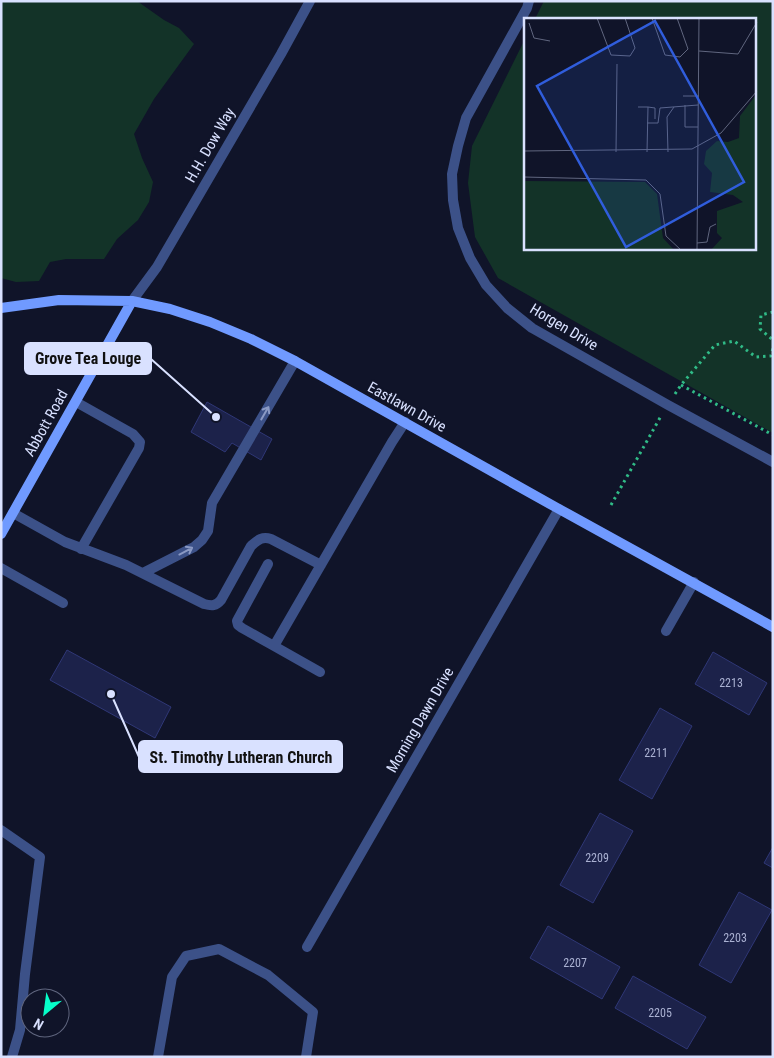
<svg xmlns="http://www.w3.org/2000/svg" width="774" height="1058" font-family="'Roboto Condensed',sans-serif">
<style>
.green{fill:#133328}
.building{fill:#1c224a;stroke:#2f3776}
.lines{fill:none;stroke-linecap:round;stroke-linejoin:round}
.path{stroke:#30bb87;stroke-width:3;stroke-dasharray:2.5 4;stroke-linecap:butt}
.lane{stroke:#3c5188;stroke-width:10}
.street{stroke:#3c5188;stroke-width:10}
.secondary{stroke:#709aff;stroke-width:10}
.oneway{stroke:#8a99c4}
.labels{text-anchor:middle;stroke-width:4;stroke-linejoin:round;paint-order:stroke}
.number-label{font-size:12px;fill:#aab1d2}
.street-label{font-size:15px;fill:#d9e1ff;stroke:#101429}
.inset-road{fill:none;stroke:#60667f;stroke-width:1}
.view{fill:#305ddc;fill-opacity:0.15;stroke:#305ddc;stroke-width:2.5}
.inset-edge{fill:none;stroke:#d9e1ff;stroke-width:2.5}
.leader{fill:none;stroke:#d9e1ff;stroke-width:2}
.callout-dot{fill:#d9e1ff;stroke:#101429;stroke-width:2}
.callout{fill:#d9e1ff;stroke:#d9e1ff;stroke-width:2}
.callout-label{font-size:16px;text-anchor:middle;font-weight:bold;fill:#111}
</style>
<rect width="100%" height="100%" fill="#101429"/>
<path class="green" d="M1,1h136l27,19 15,8 15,16 -40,55 -20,35 8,24 11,24 -4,20 -11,18 -21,19 -13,20h-38l-16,3 -11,19 -23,1 -15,-4z
M544,1h229v432l-275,-155 -23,-41 -7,-54 4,-37 53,-107v210h230v-230h-220z"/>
<path class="building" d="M207,402l65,37 -11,21 -29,-17 -7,9 -34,-20z
M67,650l104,57 -16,31 -105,-58z
M713,652l54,31 -18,32 -54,-31z
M660,708l32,18 -40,73 -33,-19z
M600,813l33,18 -40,72 -33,-18z
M773,847v21l-9,-5z
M739,892l33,18 -41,73 -32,-18z
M548,926l72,41 -18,32 -72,-41z
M633,976l73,41 -19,32 -72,-41z"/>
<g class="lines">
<path class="path" d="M773,312l-12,3 -1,14 13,11
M681,385l92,50
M675,394l6,-9 34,-40 19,-4 22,16 15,-1 2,-8
M611,505l50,-89"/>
<path class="lane" d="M76,402l57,32 7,8 -1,6 -58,101
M13,513l52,29 61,23 78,39c8,2 12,2 17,-4l30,-54c7,-6 11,-10 20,-7l50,26
M268,564l-31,57 1,4 4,3 32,18
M1,568l62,35
M143,573l51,-26 8,-7 6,-9 4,-28 83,-142
M666,631l28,-49
M320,672l-46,-26 118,-204 13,-20"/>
<path class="street" d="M529,1l-2,7 -61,110 -8,28 -6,28 1,26 5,28 12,30 16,27 21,23 25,20 136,77 105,57
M132,301l25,-34 124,-213 29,-53
M1,830l39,27 -15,117 -5,56 -8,27
M307,947l252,-438
M158,1057l14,-80 14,-21 33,-7 49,26 45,37 -7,45"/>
<path class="secondary" d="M1,308l58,-8 73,1 38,8 40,13 41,17 44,22 264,148 214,118
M1,534l131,-233"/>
</g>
<defs><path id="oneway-shaft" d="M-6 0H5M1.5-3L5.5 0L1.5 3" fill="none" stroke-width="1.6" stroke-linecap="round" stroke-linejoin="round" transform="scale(1.25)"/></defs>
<g class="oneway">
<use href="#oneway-shaft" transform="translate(265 413) rotate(-60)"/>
<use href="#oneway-shaft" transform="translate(186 551) rotate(-28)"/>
</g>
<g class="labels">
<g class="number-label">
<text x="731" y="687">2213</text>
<text x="656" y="757">2211</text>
<text x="597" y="862">2209</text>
<text x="735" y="942">2203</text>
<text x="575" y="967">2207</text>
<text x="660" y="1017">2205</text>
</g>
<g class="street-label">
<text transform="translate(210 145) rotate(-60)" y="5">H.H. Dow Way</text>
<text transform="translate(564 327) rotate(31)" y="5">Horgen Drive</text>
<text transform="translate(407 407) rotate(29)" y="5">Eastlawn Drive</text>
<text transform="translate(46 423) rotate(-61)" y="5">Abbott Road</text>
<text transform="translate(420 720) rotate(-60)" y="5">Morning Dawn Drive</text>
</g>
</g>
<g transform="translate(524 18)">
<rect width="232" height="232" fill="#101429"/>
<path d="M232,77v155h-45l11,-12 -5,-5v-22l26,-9 -10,-7 -23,-3 2,-19 -8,-9 2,-13 11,-10 11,1 11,-4 1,-22zM0,163l121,1 12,12 6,44 11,12h-150z" fill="#133328"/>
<path class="inset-road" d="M73,0l14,37 19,1 5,-8 -10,-30M128,0l13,37 15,2 8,-8 -11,-31M5,5l5,15 16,3M175,33l39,3 19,-32M159,78h16M161,87v22h13M114,89h10l-1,45M124,89l7,1v11M123,105h11l2,-15 38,-3M0,133l168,-2 29,-16 36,-42M92,134l1,-88M144,134l-1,-35 7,-10M0,159l122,3 14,14 6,42 15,14M173,225l10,-1 3,-15 6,-3M173,232l2,-232"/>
<path class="view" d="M131,3l89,161 -118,65 -89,-161z"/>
<rect width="232" height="232" class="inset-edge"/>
</g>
<path class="leader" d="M216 417L151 359M111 694L139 757"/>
<g class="callout-dot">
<circle cx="216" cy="417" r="5"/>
<circle cx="111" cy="694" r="5"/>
</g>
<g class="callout">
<rect x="25" y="343" width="126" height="31" rx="5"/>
<rect x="139" y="741" width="203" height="31" rx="5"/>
</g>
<g class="callout-label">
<text x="88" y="364">Grove Tea Louge</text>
<text x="241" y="763">St. Timothy Lutheran Church</text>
</g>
<rect width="774" height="1058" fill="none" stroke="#d9e1ff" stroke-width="5"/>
<g transform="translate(45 1013) rotate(209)"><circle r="24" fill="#101429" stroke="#60667f"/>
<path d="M0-4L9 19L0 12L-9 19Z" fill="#06fec9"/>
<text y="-8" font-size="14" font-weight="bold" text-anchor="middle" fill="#d9e1ff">N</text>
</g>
</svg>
